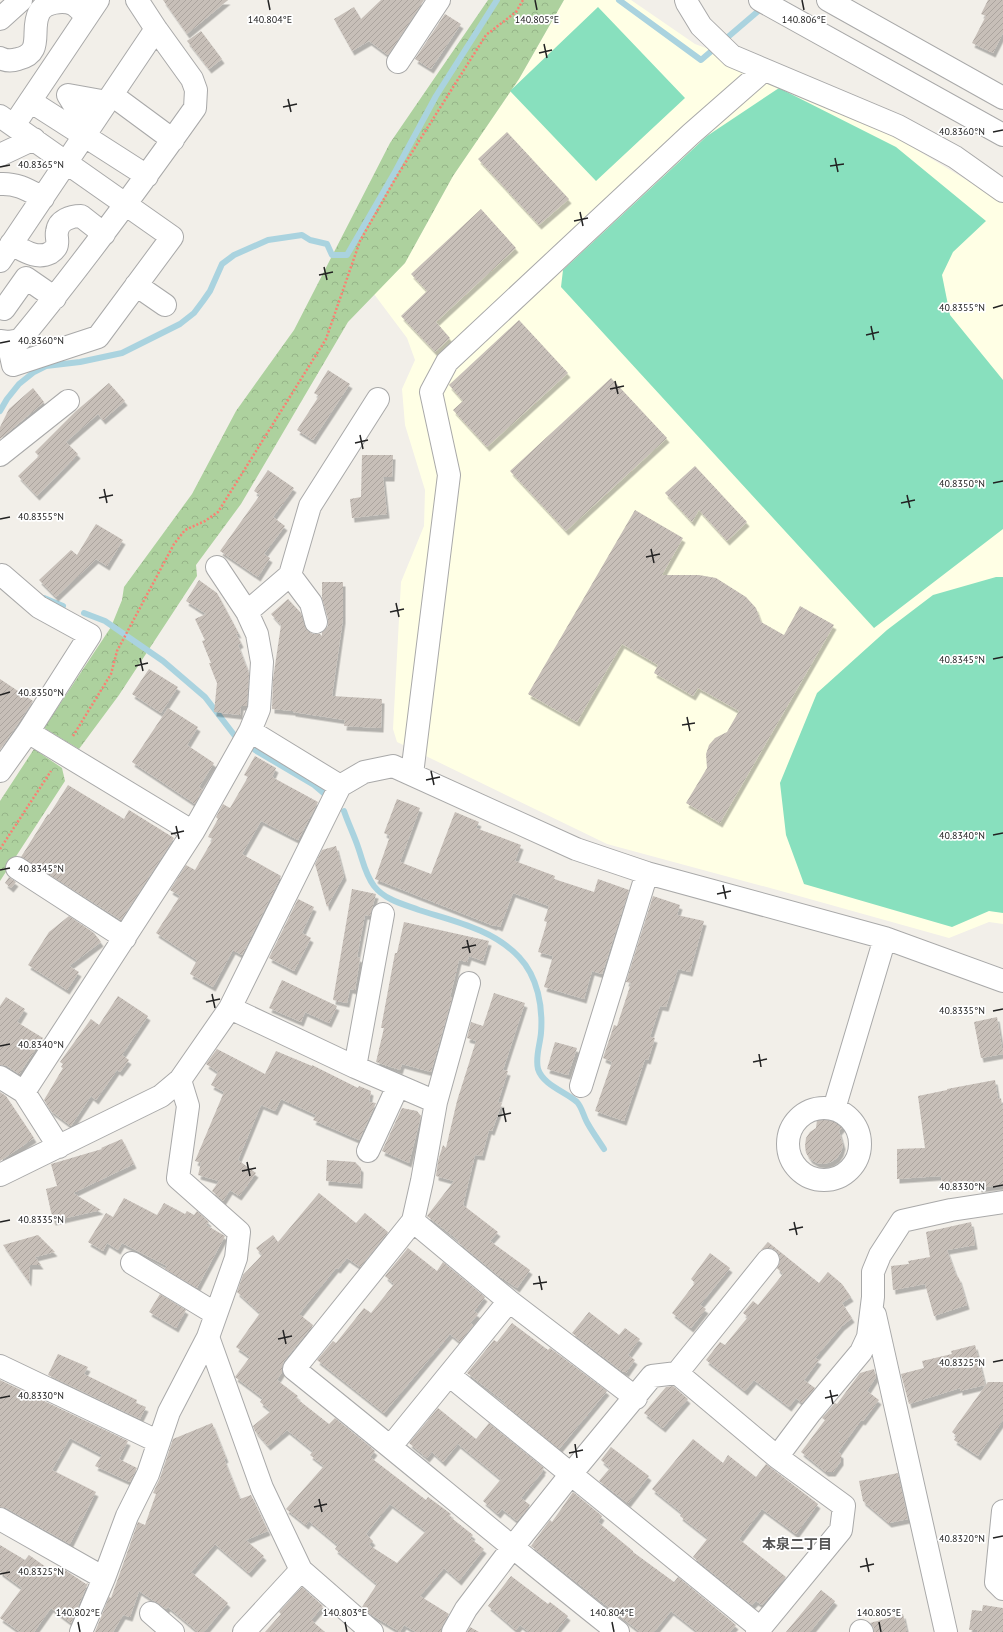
<svg xmlns="http://www.w3.org/2000/svg" width="1003" height="1632" font-family="'PT Sans','Noto Sans JP',sans-serif">
<style>
.education{fill:#ffffe5}
.forest{fill:url(#forest-crowns)}
.pitch{fill:#88e0be}
.lines{fill:none;stroke-linecap:round;stroke-linejoin:round}
.stream{stroke:#aad3df;stroke-width:6}
.building{fill:url(#building-hatch);fill-rule:evenodd;filter:url(#shadow)}
.minor-casing{stroke:#a9a9a9;stroke-width:24}
.path{stroke:#fa8072;stroke-width:2.5;stroke-dasharray:2 2;stroke-linecap:butt}
.minor{stroke:#fff;stroke-width:22}
.ticks{fill:none;stroke:#222;stroke-width:1.5}
.labels{text-anchor:middle;stroke-width:3.5;stroke-linejoin:round;paint-order:stroke}
.neighbourhood-label{font-size:14px;font-weight:bold;fill:#555;stroke:#fff}
.ticks-label{font-size:10px;text-anchor:middle;fill:#222;stroke:#fff;stroke-width:3.5;stroke-linejoin:round;paint-order:stroke}
</style>
<defs>
<pattern id="forest-crowns" width="20" height="18" patternUnits="userSpaceOnUse"><rect width="20" height="18" fill="#add19e"/><path d="M2 6a3 3 0 1 1 6 0M12 15a3 3 0 1 1 6 0" fill="none" stroke="#95b388"/></pattern>
<pattern id="building-hatch" width="6" height="6" patternUnits="userSpaceOnUse"><rect width="6" height="6" fill="#c7bfb8"/><path d="M-1 1l2-2M0 6l6-6M5 7l2-2" fill="none" stroke="#aba49e"/></pattern>
<filter id="shadow"><feDropShadow dx="2.5" dy="4.5" stdDeviation="0" flood-color="#0004"/></filter>
</defs>
<rect width="100%" height="100%" fill="#f2efe9"/>
<path class="education" d="M564,0h67l64,44 89,33 123,67 96,58v722l-14,-2 -40,16 -168,-47 -174,-47 -210,-102 -4,-13 8,-147 23,-56 1,-36 -20,-65 -3,-36 13,-29 -8,-22 -33,-44 31,-31 48,-87 66,-97z"/>
<path class="forest" d="M488,0h76l-45,79 -66,97 -48,87 -57,59 -107,182 -45,61 1,11 -78,119 -40,54 -35,-21 67,-101 11,-27 2,-13 68,-93 44,-83 58,-81 96,-187z
M34,749l28,19 3,13 -65,100v-80z"/>
<path class="pitch" d="M598,7l87,91 -89,83 -86,-90z
M779,88l117,59 90,74 -33,31 -11,23 8,40 53,65v149l-129,99 -313,-341 2,-17 144,-134z
M996,577h7v336l-14,-2 -37,16 -148,-43 -18,-49 -6,-52 37,-90 70,-63 46,-35z"/>
<g class="lines">
<path class="stream" d="M619,0l82,60 62,-53
M0,411l7,-12 12,-15 15,-12 12,-6 34,-4 42,-9 58,-29 14,-11 9,-12 7,-10 12,-27 12,-9 34,-15 34,-5 8,5 17,4 5,11h15l48,-83 41,-76 61,-96
M44,598l19,8
M84,613l21,8 58,40 42,36 30,39
M255,750l59,35 13,11
M344,811c4,12 10,24 14,36 5,14 7,27 16,39 11,14 29,18 45,24 34,11 74,19 100,47 19,20 24,50 22,76 -1,12 -6,24 -3,36 5,16 28,23 39,33 5,5 7,16 11,22 5,9 11,17 16,25"/>
</g>
<path class="building" d="M163,0h65l-41,34z
M381,0h43l-36,55 -19,-14 -17,10 -18,-32 20,-12 7,12z
M988,0h15v33l-10,20 -21,-10 14,-27 -5,-2z
M445,14l16,10 -30,45 -16,-10z
M201,31l21,28 -13,10 -22,-28z
M507,132l62,67 -30,26 -61,-66z
M481,209l35,39 -80,74 14,16 -15,14 -34,-36 26,-25 -16,-17z
M519,320l49,53 -81,74 -34,-37 10,-9 -14,-16z
M328,370l22,14 -37,56 -16,-10 22,-34 -5,-3z
M611,378l56,60 -101,93 -56,-60z
M109,383l16,18 -22,19 -5,-6 -32,28 12,12 -41,42 -19,-20 21,-20 -4,-4 41,-41z
M33,388l11,14 -44,37v-12l9,-18z
M362,455h31l-1,22h-9l4,37 -35,4 -2,-19 11,-2z
M695,466l52,56 -20,19 -28,-31 -7,12 -27,-29z
M268,470l26,18 -21,29 12,9 -21,28 6,4 -12,19 -38,-26 40,-56 -6,-4z
M635,510l48,28 -21,37h37l17,3 30,19 10,11 5,14 23,13 16,-29 34,19 -114,198 -34,-20 21,-35 -1,-14 3,-9 6,-7 12,-6 12,-21 -41,-23 -5,8 -39,-23 4,-8 -36,-21 -45,78 -49,-28z
M96,524l27,16 -16,26 -11,-7 -40,38 -17,-17 32,-30 6,5z
M199,580l18,13 22,41 -3,-1 5,10 -3,2 11,29 -2,32h-6l-1,9 -26,-3 3,-29 -8,-20h2l-9,-22 3,-1 -10,-21 11,-5 -20,-13z
M322,582h21v37l-11,77 50,3 -1,29 -37,-2 1,-6 -52,-8v-1l-21,-2 1,-30 8,-54 -10,-11 17,-15 13,14 6,17 6,4h7l2,2v-4l6,-6v-7l-6,-21z
M149,669l29,18 -17,26 -29,-19z
M0,679l33,22 -33,49z
M168,708l30,19 -11,18 27,18 -15,24 4,3 -8,14 -63,-42z
M255,756l21,12 -4,9 46,25 -20,38 -37,-19 -19,33 39,22 -39,79 -9,-5 -20,37 -23,-13 7,-14 -41,-27 24,-37 -10,-6 16,-25 9,5 18,-31 -5,-2 10,-18 -2,-2 7,-13 7,4 18,-31 -4,-2z
M68,785l56,34 5,-9 45,28 -53,82 -100,-63 27,-43 1,1z
M397,799l23,9 -20,54 31,12 24,-62 24,10 -3,6 45,17 -6,16 40,15 -1,3 40,13 4,-13 31,11 -27,84 -10,-3 -8,28 -40,-12 9,-31 -15,-4 9,-30 -3,-1 5,-15 -36,-13 -13,34 -5,-2 -1,1 -119,-47 15,-43 -6,-3z
M336,846l8,30 -17,31 -12,-43 7,-14z
M9,877l7,5 -5,6 -6,-5z
M352,889l24,5 -6,22 -5,-1 -8,42 3,1 -5,32 -5,-1 -3,14 -14,-3z
M653,896l27,9 -3,10 27,6 -14,51 -12,-3 -12,38 -6,-1 -10,31 5,1 -7,22 -3,-1 -21,62 -29,-10 17,-49 -9,-4 11,-33 3,1 14,-43 -5,-1z
M298,899l16,8 -12,26 9,5 -17,33 -25,-13z
M69,916l25,17 7,9 -32,24 10,6 -12,18 -39,-25 21,-33z
M404,922l85,19 -6,20 -14,-5 -2,6 -8,-2 -9,37 2,1 -21,74 -29,-8 -2,6 -24,-8 8,-34h-3l14,-75h2z
M282,980l55,26 -8,17 -24,-11 -4,10 -32,-14z
M494,993l31,10 -22,67 5,1 -10,31 4,1 -10,28 -3,-1 -7,26 -7,-1 -12,50 35,27 -8,9 40,29 -13,18 -16,-11v1l-43,-36 1,-1 -6,-5 -26,-20 27,-35 -18,-5 2,-15 5,-16 3,3 11,-47 19,-60 -9,-3 4,-16 12,4z
M118,996l30,20 -26,39 7,5 -9,12 -3,-2 -21,30 -5,-4 -20,30 -20,-15 -7,-11 19,-32 -2,-1 2,-3 -3,-2 31,-43 8,6z
M6,997l19,12 -8,13 26,16 -24,36 -12,-8 -7,-1v-59z
M997,1017l6,37 -22,4 -7,-36z
M555,1042l22,6 -9,27 -21,-6z
M217,1049l48,25 11,-23 36,15v-1l46,23 1,-2 12,5 -2,11 7,1 -17,37 -46,-20 3,-5 -35,-16 -6,12 -14,-6 -23,55 18,13 -17,23 -9,-6 -7,11 -11,-10 7,-10 -21,-6 3,-12 -6,-2 29,-69 -13,-7 7,-13 -12,-8z
M995,1080l3,19 3,-1 2,13v74l-24,3 -1,-6 -35,5 -2,-11 -44,3v-30l28,-1 -7,-52 29,-6v-1z
M0,1092l6,4 28,42 -34,23z
M402,1108l15,3 4,5 -12,47 -27,-12z
M825,1119l20,5 -6,7 4,14 -2,7 -4,6 -6,4 -7,2 -7,-1 -7,-4 -4,-6 -1,-7 1,-8 4,-6 6,-4 1,-8z
M122,1139l12,25 -61,29 28,17 -48,11 -7,-32 11,-3 -6,-22 51,-15 -1,-1z
M327,1160l28,2 6,6 -1,16 -34,-3z
M319,1193l37,30 9,-10 23,19 -28,35 -13,-9 -9,11 -2,-1 -37,46 14,11 -29,36 -2,6v5l-5,8 21,16 -2,2 33,26 6,-6 32,26 8,7 -5,6 56,43 2,-3 23,17 -2,2 24,19 -3,3 14,11 -25,32 -15,-13 -24,28 29,18 -7,12 -1,6h-25l-12,-7 -4,7 -30,-18 -8,-7 15,-23 -42,-35 3,-4 -29,-24 -3,4 -20,-16 38,-43 -14,-11 3,-4 -26,-21 -19,16 -13,-15 -2,-5 18,-15 -11,-9 3,-4 -28,-21 15,-20 -14,-10 24,-34 -23,-21 6,-17 19,-20 -6,-7 17,-13 5,7zM390,1504l36,27 -29,32 -28,-18 4,-4 -7,-7z
M124,1198l33,17 7,-12 21,11 2,-3 7,4 3,-4 12,11 -3,3 19,11 -28,52 -32,-19 2,-3 -45,-23 -4,7 -11,-7 -4,8 -15,-9 18,-29 7,4z
M971,1222l4,23 -28,5 9,25 3,3 8,27 -33,11 -9,-32 -32,6 -2,-24 18,-2 -1,-3 22,-4 -4,-25z
M38,1235l17,17 -20,5 6,8h-11l-1,17 -26,-37z
M768,1242l51,41 9,-11 14,12 9,13 -9,6 10,15 -10,8 -27,32 4,2 -15,20 11,8 -13,15 -6,-5 -7,9 -35,-27 -9,11 -39,-31 14,-18 5,3 23,-28 -5,-4 10,-12 5,4 25,-31 -6,-6 3,-6v-6l-4,-5 -6,-3 -9,2z
M408,1248l29,23 6,-9 42,35 -11,14 4,3 -8,9 3,2 -13,17 -10,-8 -66,79 -67,-53 16,-19 3,2 28,-35 7,5 23,-29 -9,-8z
M710,1253l20,15 -30,37 6,4 -15,19 -19,-15 23,-30 -4,-4z
M160,1294l26,16 -10,18 -27,-16z
M589,1312l30,23 6,-7 15,11 -12,16 7,5 -9,13 -2,-2 -1,1 -51,-39z
M512,1323l36,27 2,-2 57,43 -48,58 -55,-45 1,-2 -38,-29 27,-33 3,2z
M975,1345l10,40 -25,6v-3l-51,16 -8,-30 23,-6 -2,-7 30,-7 -1,-3z
M58,1354l30,13 -4,7 53,26 -1,3 10,4 -6,12 -92,-44z
M874,1369l2,8 -9,14 12,9 -16,21 -2,-1 -23,32 3,2v7l-8,11h-7l-25,-20 24,-32 -3,-2 13,-15 2,1 23,-31z
M0,1380l128,61 -9,18 18,9 -7,14 -35,-16 7,-11 -32,-17 -18,32 44,22 -26,52 -64,-36 -6,-1z
M988,1382h15v38l-25,36 -24,-16 3,-4 -5,-4z
M673,1386l15,13 -25,29 -19,-15 22,-26z
M438,1408l38,31 13,-16 55,45 -2,2 1,1 -22,27 9,7 -13,16 -15,-12 -4,5 -15,-13 18,-22 -43,-35 -15,18 -11,-10 -5,6 -18,-15z
M212,1423l14,35 -2,1 16,40 11,-4 17,36 -22,9 18,16 -15,17 -34,-29 -24,28 37,31 -24,29h-6l-30,-25 -2,2 -27,-18 -9,26 -7,-2 -10,17h-18l14,-35 2,1 27,-76 7,3 11,-31 -3,-1 7,-15 13,-39z
M693,1439l30,24 5,-8 28,22 10,-13 52,40 -22,30 -34,-25 -23,30 47,38 -24,28 -6,-4 -4,4 -59,-48 15,-19 -28,-22 2,-3 -30,-24z
M611,1447l38,29 -21,27 -29,-22 11,-13 -9,-8z
M898,1473l10,46 -19,4 -26,-22 -4,-20z
M573,1492l29,24 -4,6 35,29v1l41,30 4,-5 58,48 -6,7h-32l-27,-21 -17,21h-14l-109,-86 19,-26 2,2z
M0,1545l25,15 4,-5 31,22 5,-7 21,14 2,-1 -17,40 -20,-15 -17,24h-14l-20,-14 22,-30 -22,-16z
M511,1576l37,28 2,-2 18,14 -13,16h-26l-9,-7 -4,5 -28,-24z
M302,1587l21,19 -12,14 14,12h-60l16,-18 -2,-2z
M821,1590l14,11 -25,31h-24z
M983,1605l20,3v24h-26v-2h-8l3,-20 10,1z
M903,1614l4,18h-33v-4l-4,-5z
M470,1627l9,5h-12z"/>
<g class="lines">
<defs>
<path id="minor" d="M686,0l1,3 14,23 31,30 166,70 57,31 48,34
M760,0l243,135
M828,0l175,98
M0,19l21,-19
M0,58c6,3 12,3 18,1 27,-6 12,-29 21,-46 5,-11 24,-13 34,-9 5,3 10,9 14,12
M398,62l41,-62
M112,95l61,45
M30,101l117,75
M0,116l172,121 -74,100 -85,28 -5,-23
M14,125l84,-125
M89,129l-21,-34 39,7
M0,155l34,-16
M0,184c17,-1 28,6 43,14
M11,244c12,6 25,16 39,9 3,-2 7,-5 7,-9 1,-4 -1,-8 0,-12 1,-12 14,-16 24,-16l23,18
M0,261l156,-232
M136,285l29,20
M0,307l4,2 22,-31 29,20
M0,341l8,1 12,-2c62,-75 119,-153 175,-232l1,-18 -4,-11 -36,-50 -19,-29
M0,455l68,-54
M290,575l21,28 5,19
M0,577l2,-2 37,32 51,28 -62,97 -28,39
M247,612l43,-37 20,-69 68,-107
M250,731l90,55
M28,732l165,100
M412,774l37,-299 -18,-83 16,-30 244,-228 73,-64
M17,868l108,70
M230,1008l125,59 81,35 -14,79 -9,40 96,80 127,97
M355,1067l28,-153
M0,1077l24,15
M581,1086l66,-213
M436,1102l33,-119
M788 1144a36 36 0 1 1 72 0a36 36 0 1 1-72 0Z
M834,1109l51,-171
M59,1147l-35,-55 169,-260 57,-101 9,-22 3,-47 -5,-28 -10,-22 -30,-45
M368,1151l30,-65
M0,1175l161,-79 19,-16 50,-72 110,-222 24,-14 29,-6 183,83 71,24 238,65 118,43
M413,1221l-119,148c109,87 215,177 324,263
M132,1263l84,51
M875,1315l71,317
M208,1337l54,151 39,82 71,62
M0,1366l159,76
M677,1373l91,-113
M449,1375l311,253
M391,1446l118,-145
M777,1457l33,-44 51,-61 7,-15 5,-40v-25l7,-17 22,-34 49,-11 52,-8
M1003,1511l-7,71 7,7
M0,1519l104,59
M151,1613l22,19
M861,1631l1,1
M81,1632l23,-54 23,-62 21,-42 21,-62 39,-75 28,-79 3,-26 -61,-54 10,-72 -8,-26
M244,1632l57,-62
M453,1632l13,-23 46,-61 59,-74 81,-98 25,-3 100,84 67,49 -3,24 -84,102"/>
</defs>
<use href="#minor" class="minor-casing"/>
<path class="path" d="M73,736l38,-62 6,-23 57,-107 11,-14 20,-9 13,-9 108,-173 34,-98 37,-65 89,-141 30,-23 7,-12
M0,849l51,-78"/>
<use href="#minor" class="minor"/>
</g>
<path class="ticks" d="M268,0l2,10M535,0l2,10M802,0l2,10M544,44l3,14M539,53l13,-3M288,99l3,13M283,107l14,-3M993,132l10,-2M835,158l3,14M830,166l14,-2M0,167l10,-2M580,212l3,14M574,221l14,-3M324,267l3,13M319,275l14,-3M993,308l10,-3M871,326l3,14M866,335l13,-3M0,343l10,-2M615,381l3,13M610,389l14,-3M360,435l3,14M355,443l13,-3M993,483l10,-2M104,489l3,14M907,495l3,13M99,498l14,-3M901,503l14,-3M0,519l10,-2M651,549l3,14M646,557l14,-3M396,603l3,14M390,612l14,-3M140,658l3,13M993,659l10,-2M135,666l13,-3M0,695l10,-3M687,717l3,14M682,725l13,-2M431,771l3,14M426,780l14,-3M176,826l3,13M171,834l13,-3M993,835l10,-2M0,870l10,-2M723,885l3,14M717,894l14,-3M467,940l3,13M462,948l14,-3M212,994l3,14M206,1002l14,-3M993,1011l10,-2M0,1046l10,-2M759,1054l2,13M753,1062l14,-3M503,1108l3,14M498,1116l13,-3M247,1162l3,14M242,1171l14,-3M993,1187l10,-2M0,1222l10,-2M794,1222l3,13M789,1230l14,-3M539,1276l3,14M533,1284l14,-2M283,1330l3,14M278,1339l14,-3M993,1362l10,-2M830,1390l3,14M0,1398l10,-2M825,1398l13,-3M575,1444l2,14M569,1453l14,-3M319,1499l3,13M314,1507l13,-3M993,1538l10,-2M866,1558l3,14M860,1567l14,-3M0,1574l10,-2M78,1622l2,10M345,1622l2,10M612,1622l2,10M879,1622l2,10"/>
<g class="labels">
<g class="neighbourhood-label">
<text x="797" y="1549">本泉二丁目</text>
</g>
</g>
<g class="ticks-label">
<text x="270" y="23">140.804°E</text>
<text x="537" y="23">140.805°E</text>
<text x="804" y="23">140.806°E</text>
<text x="962" y="135">40.8360°N</text>
<text x="41" y="168">40.8365°N</text>
<text x="962" y="311">40.8355°N</text>
<text x="41" y="344">40.8360°N</text>
<text x="962" y="487">40.8350°N</text>
<text x="41" y="520">40.8355°N</text>
<text x="962" y="663">40.8345°N</text>
<text x="41" y="696">40.8350°N</text>
<text x="962" y="839">40.8340°N</text>
<text x="41" y="872">40.8345°N</text>
<text x="962" y="1014">40.8335°N</text>
<text x="41" y="1048">40.8340°N</text>
<text x="962" y="1190">40.8330°N</text>
<text x="41" y="1223">40.8335°N</text>
<text x="962" y="1366">40.8325°N</text>
<text x="41" y="1399">40.8330°N</text>
<text x="962" y="1542">40.8320°N</text>
<text x="41" y="1575">40.8325°N</text>
<text x="78" y="1616">140.802°E</text>
<text x="345" y="1616">140.803°E</text>
<text x="612" y="1616">140.804°E</text>
<text x="879" y="1616">140.805°E</text>
</g>
</svg>
